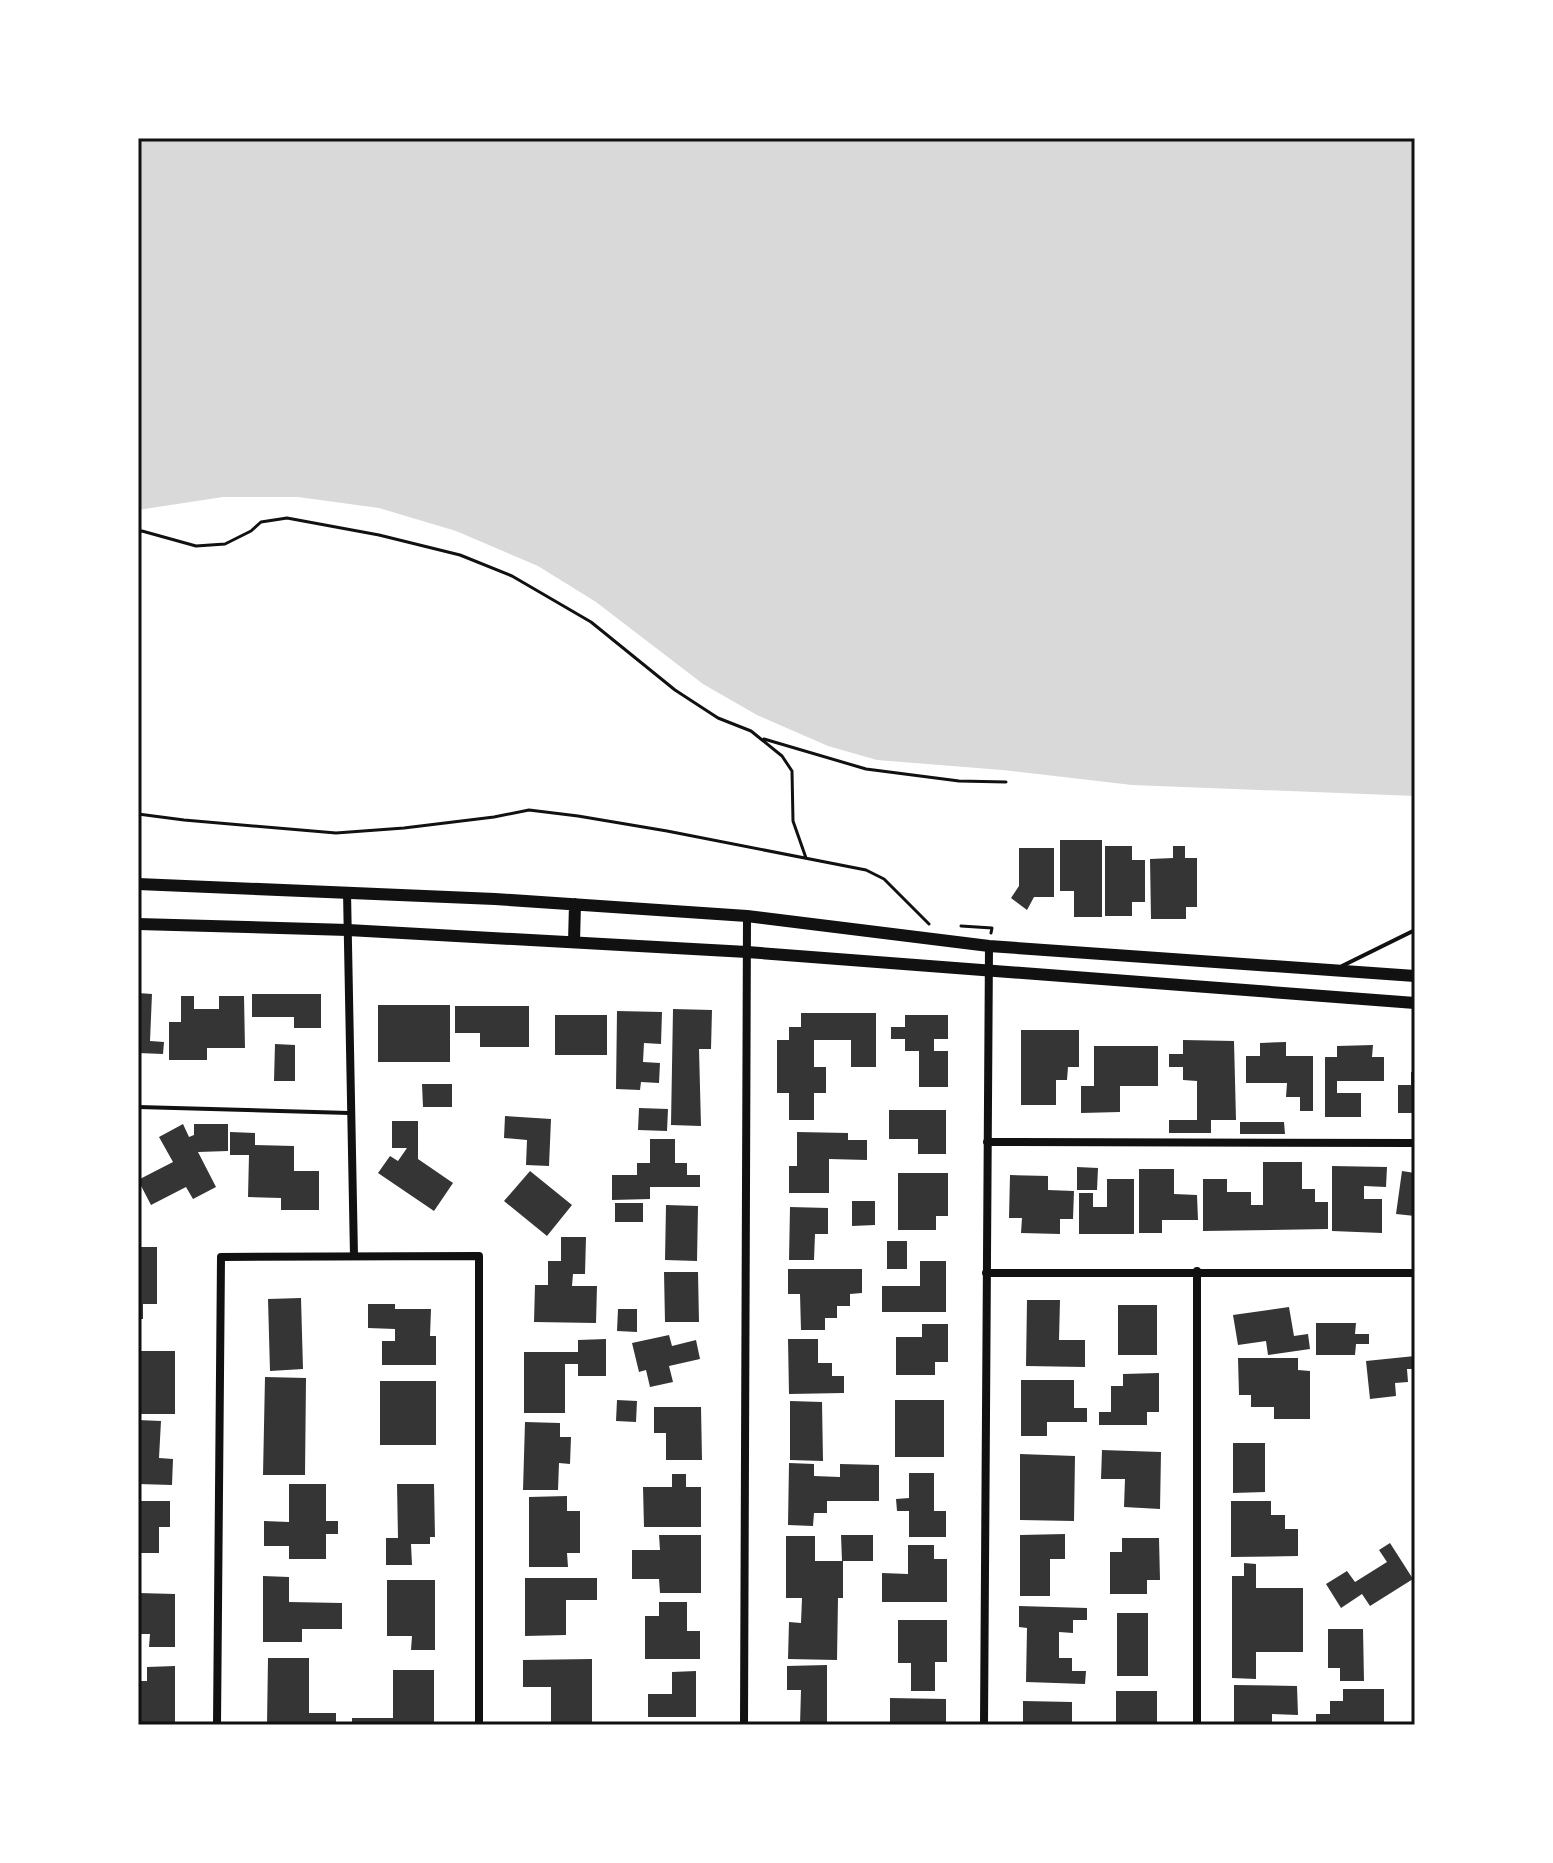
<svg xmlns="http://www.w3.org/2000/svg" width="1553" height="1863" font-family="'Space Grotesk',sans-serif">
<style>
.water{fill:#d9d9d9}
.building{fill:#353535}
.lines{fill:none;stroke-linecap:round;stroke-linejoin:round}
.path{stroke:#111;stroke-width:3}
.service{stroke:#111;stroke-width:4}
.minor{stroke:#111;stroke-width:8}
.primary{stroke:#111;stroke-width:12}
.neatline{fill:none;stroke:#111;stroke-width:3}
</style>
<rect width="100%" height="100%" fill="#fff"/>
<path class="water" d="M138,138h1277v658l-283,-11 -130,-15 -125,-10 -49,-14 -71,-31 -54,-31 -107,-82 -58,-36 -82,-35 -77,-23 -81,-11h-75l-85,13z"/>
<path class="building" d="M1060,840h42v77h-28v-26h-14z
M1105,846h27v14h13v42h-13v14h-27z
M1173,846h12v12h12v49h-11v12h-35l-1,-60 23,-1z
M1019,848h35v49h-20l-7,13 -16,-12 8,-12z
M138,993l14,1 -2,47 14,1 -1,12 -25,-1z
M252,994h69v34h-27v-11h-42z
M181,996h13v13h25v-13h25l1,52h-38v12h-38v-38h12z
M378,1005h72v57h-72z
M455,1006h74v41h-49v-14h-25z
M673,1009l39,1 -1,39h-12l2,77 -30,-1z
M617,1011l45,1 -1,32 -17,-1 -1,19 17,1 -1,20 -18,-1 -1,8 -24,-1z
M801,1013h75v54h-25v-27h-37v27h12v26h-12v27h-25v-27h-12v-53h12v-13h12z
M555,1015h52v40h-52z
M905,1015h43v24h-14v12h14v36h-29v-36h-14v-12h-14v-12h14z
M1021,1030h58v37h-11l-1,13h-11v25h-35z
M1183,1040l51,1 2,79h-25v13h-42v-13h28v-39l-14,-1v-13h-14v-13h14z
M1286,1042v14h27v55h-13v-14h-14l1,-14h-41v-27h14v-13z
M275,1044l20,1v36h-21z
M1373,1045l-1,12h12v24h-47v12h24v24h-36v-60h12v-11z
M1094,1046h64v40h-38v26l-39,1v-27h13z
M1411,1072h4v41h-17v-28h13z
M422,1084h30v23h-29z
M639,1108l29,1 -1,22 -29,-1z
M889,1110h57v44h-28v-15h-29z
M505,1116l46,3 -2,47 -23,-1 1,-25 -23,-2z
M392,1121h26v38l35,24 -19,28 -56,-38 12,-17 8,5 9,-13h-15z
M1240,1122h44l1,12h-45z
M183,1124l6,13 5,-2v-11h34v27l-30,1 18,35 -23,12 -7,-12 -35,18 -13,-25 35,-18 -14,-25z
M230,1132l25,1v12l39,1v25h25v39h-38v-12l-33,-1 1,-42h-19z
M797,1132l51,1v7h19v20l-38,-1v34h-40v-27h8z
M650,1139h25v24h12v12h13v12h-50v12l-38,1v-25h25v-12h13z
M1263,1162h39v27h13v13h13v27l-125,2v-52h24v13h24v13h12z
M1332,1166l55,1 -1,20 -22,-1v13h18v34l-50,-2z
M1077,1167l21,1 -1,22h-20z
M1139,1169h35v25l23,1 1,25h-36v13h-23z
M530,1171l42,34 -25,31 -43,-35z
M1402,1171l13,2v43l-19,-2z
M898,1173h50v43h-12v14h-38z
M1010,1175l38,1v14l26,1 -1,28h-13v15l-39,-1 1,-15h-13z
M1107,1179h27v55h-55v-41h14v14h14z
M852,1201h23v24l-23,1z
M615,1203h28v19h-28z
M666,1205l32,1 -1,55 -32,-1z
M790,1207l38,1v26h-13l-1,26h-25z
M561,1237h25l-1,37h-12l-1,12h25l-1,37 -62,-1 1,-37h13v-24h13z
M887,1241h20v28h-20z
M138,1247h19v57h-14v15h-5z
M920,1261h26v51h-64v-26h38z
M788,1269h74v24l-12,1v12h-13v12h-12v12h-24l-1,-36h-12z
M664,1272h34l1,50h-34z
M301,1298l2,71 -33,2 -2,-72z
M1027,1300h33l-1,40h26v27l-59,-1z
M368,1304h27v5h36l-1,27h6v29h-54v-24h13v-12l-27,-1z
M1118,1305h39v50h-39z
M1289,1307l5,29 14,-2 2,15 -42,6 -2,-14 -28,4 -5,-30z
M618,1309h19v23l-20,-1z
M1316,1323h40l-1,11h14v10h-13l-1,11h-39z
M922,1324h26v38h-13v13h-39v-38h26z
M669,1335l3,11 24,-6 4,19 -31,7 4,16 -23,5 -4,-17 -7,2 -7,-29z
M606,1339v37h-28v-12h-13v49h-41v-61h54v-12z
M788,1339h30v24h14v13h12v17l-55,1z
M138,1351h37v63h-37z
M1415,1356v13h-8l1,13 -13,1 1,13 -26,3 -4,-38z
M1238,1358h60v12l12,1v48h-36v-12h-23v-12h-12z
M1159,1373v39h-12v13h-48v-13h12v-26h12v-12z
M265,1377l41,1 -1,97h-42z
M1021,1380h53v28h13v14h-40v14h-26z
M380,1381h56v64h-56z
M617,1400l20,1 -1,21 -20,-1z
M895,1400h49v57h-49z
M790,1401l32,1 1,59 -33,-1z
M654,1407h47l1,53h-36v-27h-12z
M138,1420l23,1 -2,37 14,1 -1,26 -34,-1z
M525,1422l35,1v14h11l-1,27 -11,-1 -1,27h-35z
M1233,1443h32v49l-32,1z
M1102,1450l59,2 -1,57 -36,-2 1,-28h-24z
M1020,1454l55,2 -1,65 -54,-1z
M789,1463l25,1v12l26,1v-13l39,1v36h-52v12h-13l-1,13 -25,-1z
M909,1473h25v38h12v26h-37v-26h-12l-1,-12 13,-1z
M672,1474h14v13h15v40h-57l-1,-40h29z
M289,1484h37v37h12v13h-12v25h-37v-13h-25v-25l25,1z
M397,1484h37l1,53h-5v7h-19l1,21h-26v-27h12z
M567,1496v15h13v42h-13l1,14h-39v-70z
M138,1501h32v26h-11v26h-21z
M1231,1501h40v14h14v14h13v27l-67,1z
M1065,1534v25h-15v37h-30v-61z
M659,1535h42v58h-41l-1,-14h-27v-29h28z
M841,1535h32v26h-31z
M786,1536h29v25h28v37h-5l-1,62 -49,-1 1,-37 12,1 1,-25h-16z
M1122,1538h37l1,42h-13v14h-37v-42h12z
M1390,1543l23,36 -43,27 -8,-12 -21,14 -15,-24 21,-13 8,11 32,-20 -8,-12z
M908,1545h26v14h13v43h-65v-29l26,1z
M1244,1563l12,1v24h47v64h-47v27l-24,-1v-102h12z
M263,1576l26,1v25l53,1v26h-40v13h-39z
M525,1578h72v22h-31v35l-41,1z
M387,1580h48v70h-24l1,-14h-25z
M138,1593l37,1v53h-26l1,-13h-12z
M659,1602h28v29h13v28h-55v-43h14z
M1019,1606l68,2v12h-14v13l-14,-1v26h13v13h14l-1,13 -59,-2 1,-54 -8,-1z
M1117,1613h31v63h-31z
M898,1620h49v42h-12v29h-24v-28h-13z
M1328,1629h35l1,52h-24v-13h-12z
M268,1658h41v55h27v12h-69z
M592,1659v66h-41v-38h-28v-27z
M827,1665v60h-27l1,-35h-14v-24z
M175,1666v58h-37v-43h9v-14z
M393,1670h41v55h-82v-7h41z
M696,1671v46h-48v-23h24v-22z
M1234,1685l63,1 1,29 -26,-1v11h-38z
M1343,1689h41v36h-68v-11h14v-13h13z
M1116,1691h41v34h-41z
M890,1698l56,1v26h-56z
M1023,1701l49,1v23h-49z"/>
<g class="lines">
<path class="path" d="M138,532l4,-1 54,15 29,-2 26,-13 10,-9 26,-4 92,17 81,20 52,21 79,46 84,68 43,28 33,13 31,25 10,15 1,50 13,37
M764,739l102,30 93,12 47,1
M138,814l46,6 152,13 68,-5 90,-11 35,-7 49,6 89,15 199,39 18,9 45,45
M961,926l31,2 -1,5"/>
<path class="service" d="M1342,966l73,-36
M138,1107l211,6"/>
<path class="minor" d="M347,892l7,364
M987,1142l428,1
M1197,1271v454
M986,1273h429
M217,1725l4,-468 258,-1v469
M744,1725l3,-809
M984,1725l5,-779"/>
<path class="primary" d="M138,884l357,15 252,17 242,30 426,30
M138,924l210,6 399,22 668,51
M574,942l1,-38"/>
</g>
<rect width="1553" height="1863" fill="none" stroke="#ffffff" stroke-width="280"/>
<rect x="140" y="140" width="1273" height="1583" class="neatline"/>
</svg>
